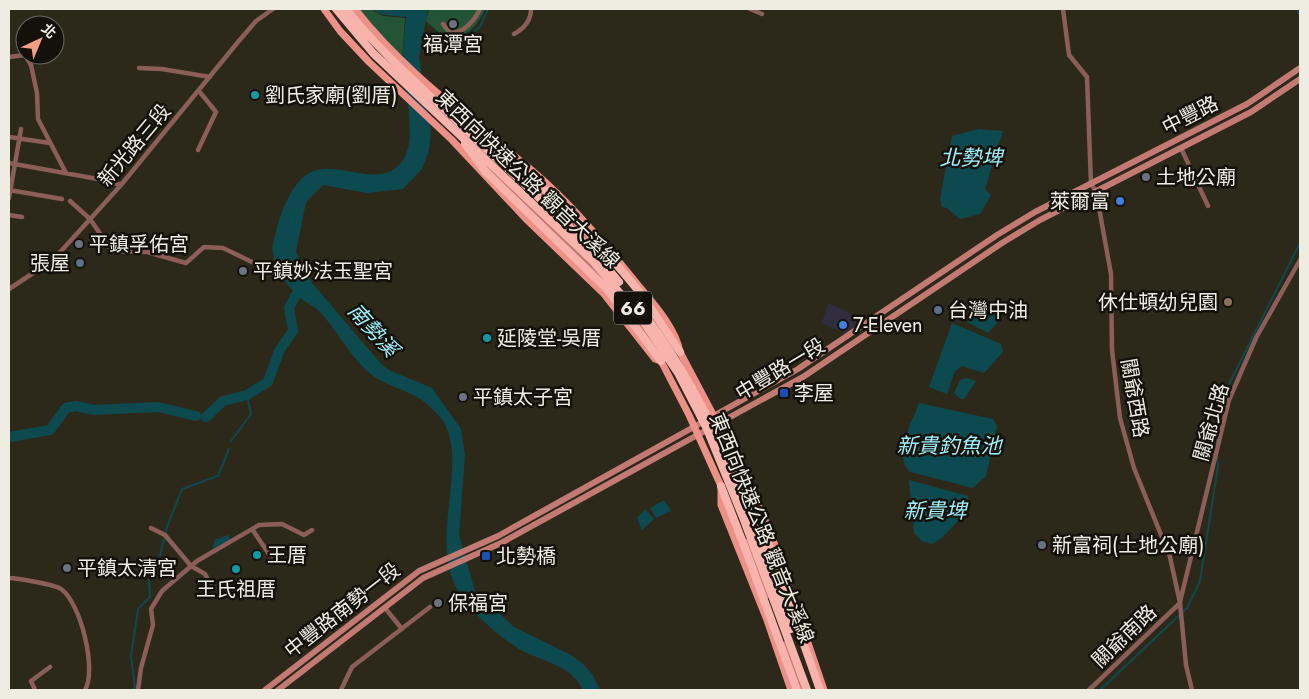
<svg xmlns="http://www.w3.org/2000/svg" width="1309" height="699" font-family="Jost,'Noto Sans TC',sans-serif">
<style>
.commercial{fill:#322d3e}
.green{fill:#245436}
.water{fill:#0c4a50}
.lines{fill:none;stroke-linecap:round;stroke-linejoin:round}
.stream{stroke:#0c4a50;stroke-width:2}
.river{stroke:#0c4a50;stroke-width:10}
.street{stroke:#8b5e59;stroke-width:4.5}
.secondary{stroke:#c27a73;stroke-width:6}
.primary{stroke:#ed9087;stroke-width:7}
.highway{stroke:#f8b4ac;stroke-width:8}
.highway-bridge{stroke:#f8b4ac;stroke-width:8}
.worship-dot{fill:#6b7280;stroke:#14110b;stroke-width:2}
.culture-dot{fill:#0f9aa8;stroke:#14110b;stroke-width:2}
.shop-dot{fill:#3f7fe0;stroke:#14110b;stroke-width:2}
.service-dot{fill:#5c6f8a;stroke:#14110b;stroke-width:2}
.education-dot{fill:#8d6e63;stroke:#14110b;stroke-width:2}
.transit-dot{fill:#1a4fb4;stroke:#14110b;stroke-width:2}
.labels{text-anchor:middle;stroke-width:5;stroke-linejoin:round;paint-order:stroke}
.shield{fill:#14110b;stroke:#adaaa2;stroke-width:1}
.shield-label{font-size:19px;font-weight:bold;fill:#efece2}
.poi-label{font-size:20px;fill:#efece2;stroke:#14110b;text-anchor:start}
.street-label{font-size:20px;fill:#efece2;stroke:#14110b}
.water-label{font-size:21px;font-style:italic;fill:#9cf1fb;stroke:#14110b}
</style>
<rect width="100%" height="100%" fill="#2d291a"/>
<path class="commercial" d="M828,303l24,11 9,10 -15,10 -24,-11z"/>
<path class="green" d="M359,9h11l13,7 22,2 -3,41z
M429,9h56c-6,15 -20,31 -38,31l-21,-19z"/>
<path class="water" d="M371,9h57l-9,48 12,74 -2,19 -7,19 -19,20 -36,4 -44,-8 -17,17 -10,50 16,31 70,82 9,6 41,17 29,41 4,26 -6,80 16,56 39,36 57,28 12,9 9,10 8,16h-17c-12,-26 -41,-28 -64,-41 -22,-14 -46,-35 -60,-57 -30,-47 6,-118 -12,-163 -3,-10 -13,-18 -20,-25 -17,-15 -43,-17 -60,-33 -18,-17 -30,-40 -46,-58 -5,-6 -13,-9 -19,-14 -14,-10 -32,-37 -29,-54 4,-23 17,-66 41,-74 29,-11 74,24 92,-17 10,-21 -3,-74 -3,-100 0,-13 2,-25 3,-37l-23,-2z
M979,129l24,2 -18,58 6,6 -11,19 -20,5 -13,-11 -5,-1 -2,-8 12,-63z
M984,309l18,8 -14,16 -21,-11 6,-5 7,-1z
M952,323l49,21 2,8 -19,21 -22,-7 -7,5 -8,23 -18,-7z
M966,378l10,3 -12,18h-3l-7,-6 6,-13z
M919,403l74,16 4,7 -11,50 -13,12 -63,-16c-18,-17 2,-49 9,-69z
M909,480l59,16 1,13 -27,29 -10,6 -10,-3 -8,-8z
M664,500l7,11 -15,7 -6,-10z
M645,509l9,10 -12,11 -5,-12z
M228,535l3,4 -19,10 3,-9z"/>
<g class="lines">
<path class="stream" d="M1297,9l3,5
M461,41l19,-14 8,-18
M231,441l20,-27 -4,-19
M1217,442l2,-28 5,-20 76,-151
M132,690l3,-3 -4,-31 7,-47 12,-12 -1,-18 8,-11 10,-41 15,-38 36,-13 11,-27
M1100,690l87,-82 13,-27 18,-115 -1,-11"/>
<path class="river" d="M206,417l17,-16 24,-6 21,-13 11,-31 14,-20 -4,-23 13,-25
M9,437l41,-7 16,-22 10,-2 18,4 64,-3 38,9"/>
<path class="street" d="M750,9l12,5
M1063,9l6,46 18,22 4,107 5,7 15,83 1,76 8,68 14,50 36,89 10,46 6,62 6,25
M443,24l7,9c13,1 25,-13 30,-24
M514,34c11,-6 17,-14 17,-25
M9,57l16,-2 6,10 6,28 1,26 28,54
M139,68l23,1 48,8
M9,137l41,6
M1181,148l27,58
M198,150l18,-38 -17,-21
M9,163l89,16 23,6
M9,190l53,9
M9,198l12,-69
M70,201l20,18 22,32 35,1 39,11 18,-16 19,1 31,15
M9,215l13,2
M9,289l44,-29 68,-75 117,-143 18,-21 17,-12
M151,528l14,7 26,31 14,8 8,15
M252,529l19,28
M9,578c8,0 47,7 52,11 20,14 36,81 24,101
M1180,602l49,-202 27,-62 44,-78
M385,608l17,21
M35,690l-4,-9 19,-14
M138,690l3,-22 12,-43 -2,-16 11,-18 35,-30 62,-36 23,-1 22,11 8,-5
M341,690l11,-23 78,-60
M1089,690l91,-87"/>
<path class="secondary" d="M501,156l46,41 53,54
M481,161l127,123
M623,301l35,49 2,10
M746,542l22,53
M786,644l16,46
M265,690l154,-119 79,-35 300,-167 199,-134 38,-23 212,-108 53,-36
M278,690l145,-112 78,-35 302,-166 199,-134 38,-23 211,-108 49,-33"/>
<path class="primary" d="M324,9l16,22 29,31 83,78 75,80 77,74 51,65 6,2 28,54 32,71v19l46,115 24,70
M355,9c49,63 113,108 174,159 40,33 76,76 109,117 15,18 38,43 42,67l38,72 30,69 9,10 13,28 54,159"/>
<path class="highway" d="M608,290l53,71
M642,295l38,57
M721,486l24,62
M748,493l18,44"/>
<path class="highway-bridge" d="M336,9l37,44 219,207 49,58 37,55 29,56 37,91 63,170
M346,9c33,42 73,76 112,113 54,52 114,102 161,160
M473,132c65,44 120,103 169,163
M465,144l21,28 122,118
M631,297c79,97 120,216 160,332
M766,537l54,153
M745,548l52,142"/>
</g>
<g class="worship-dot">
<circle cx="453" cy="24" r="5"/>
<circle cx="1146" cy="177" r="5"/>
<circle cx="79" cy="244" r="5"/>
<circle cx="243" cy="271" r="5"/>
<circle cx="463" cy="397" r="5"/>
<circle cx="1042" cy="545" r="5"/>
<circle cx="67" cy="568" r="5"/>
<circle cx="438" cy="603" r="5"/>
</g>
<g class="culture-dot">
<circle cx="255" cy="95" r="5"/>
<circle cx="487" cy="338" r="5"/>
<circle cx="257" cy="555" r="5"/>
<circle cx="236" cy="569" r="5"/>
</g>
<g class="shop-dot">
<circle cx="1120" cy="201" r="5"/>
<circle cx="843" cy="325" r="5"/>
</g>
<g class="service-dot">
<circle cx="80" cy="263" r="5"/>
<circle cx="938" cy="310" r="5"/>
</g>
<circle class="education-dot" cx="1228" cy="302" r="5"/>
<g class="transit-dot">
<rect x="779" y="388" width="10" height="10" rx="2.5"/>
<rect x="481" y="551" width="10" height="10" rx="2.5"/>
</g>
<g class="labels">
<rect class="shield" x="614" y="291.5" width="38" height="33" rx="4"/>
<g class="shield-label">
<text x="633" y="315">66</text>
</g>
<g class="poi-label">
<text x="453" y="51" text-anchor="middle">福潭宮</text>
<text x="265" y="102">劉氏家廟(劉厝)</text>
<text x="1156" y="184">土地公廟</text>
<text x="1110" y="208" text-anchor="end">萊爾富</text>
<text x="89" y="251">平鎮孚佑宮</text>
<text x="70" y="270" text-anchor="end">張屋</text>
<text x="253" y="278">平鎮妙法玉聖宮</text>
<text x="1218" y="309" text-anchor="end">休仕頓幼兒園</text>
<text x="948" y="317">台灣中油</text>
<text x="853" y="332">7-Eleven</text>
<text x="497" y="345">延陵堂-吳厝</text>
<text x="794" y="400">李屋</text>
<text x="473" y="404">平鎮太子宮</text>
<text x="1052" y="552">新富祠(土地公廟)</text>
<text x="267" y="562">王厝</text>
<text x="496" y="563">北勢橋</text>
<text x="77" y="575">平鎮太清宮</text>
<text x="236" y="596" text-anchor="middle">王氏祖厝</text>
<text x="448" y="610">保福宮</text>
</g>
<g class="street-label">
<text transform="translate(1190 115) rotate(-27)" y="7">中豐路</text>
<text transform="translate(134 145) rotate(-50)" y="7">新光路三段</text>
<text transform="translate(528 179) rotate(44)" y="7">東西向快速公路 觀音大溪線</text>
<text transform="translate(780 369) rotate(-31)" y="7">中豐路一段</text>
<text transform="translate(1135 398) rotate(80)" y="7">關爺西路</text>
<text transform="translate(1211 422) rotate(-74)" y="7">關爺北路</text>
<text transform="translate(762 528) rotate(68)" y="7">東西向快速公路 觀音大溪線</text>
<text transform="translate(342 610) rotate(-38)" y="7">中豐路南勢一段</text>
<text transform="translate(1124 636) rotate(-44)" y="7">關爺南路</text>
</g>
<g class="water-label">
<text x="971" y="165">北勢埤</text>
<text transform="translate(373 330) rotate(48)" y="7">南勢溪</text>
<text x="949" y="453">新貴釣魚池</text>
<text x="935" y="518">新貴埤</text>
</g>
</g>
<rect width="1309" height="699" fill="none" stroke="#efece2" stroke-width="20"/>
<g transform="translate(40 40) rotate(44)"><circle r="24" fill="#14110b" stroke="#6c6961"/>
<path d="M0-4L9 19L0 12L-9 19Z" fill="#f49e88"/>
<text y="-8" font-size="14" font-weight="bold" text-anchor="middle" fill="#efece2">北</text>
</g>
</svg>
